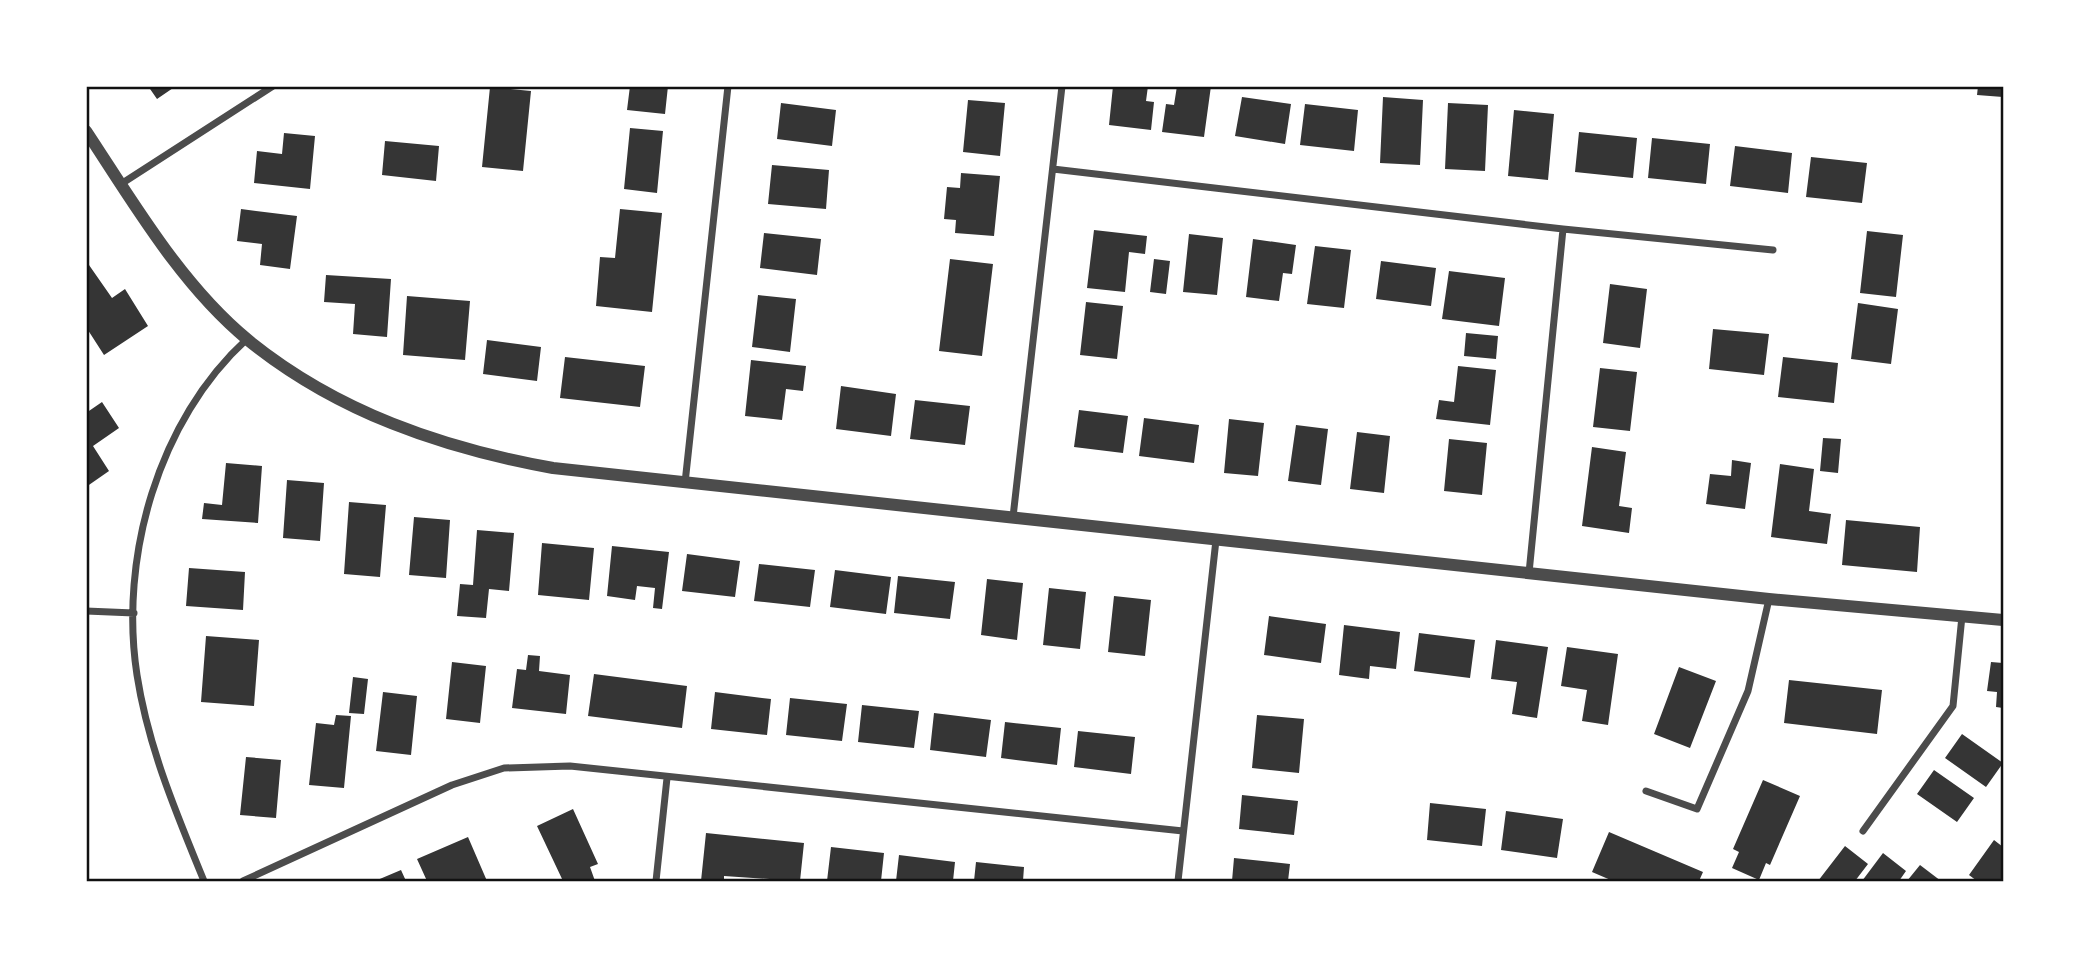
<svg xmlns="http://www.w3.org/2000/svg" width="2089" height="967" font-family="Overpass,sans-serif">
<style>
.building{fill:#353535}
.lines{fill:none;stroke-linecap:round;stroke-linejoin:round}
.minor{stroke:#4c4c4c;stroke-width:7}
.tertiary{stroke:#4c4c4c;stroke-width:12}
.neatline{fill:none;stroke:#111;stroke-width:2.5}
</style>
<rect width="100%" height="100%" fill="#fff"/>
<path class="building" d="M148,86h28l-19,13z
M630,86h38l-3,28 -38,-4z
M1113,86h35l-2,15 8,1 -3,28 -42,-5z
M1177,86h34l-7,51 -42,-5 4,-28 8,1z
M1978,86h25v11l-26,-2z
M490,87l41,4 -8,80 -41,-4z
M1242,97l49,7 -6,40 -50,-8z
M1383,97l40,3 -3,65 -40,-2z
M968,100l37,3 -5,53 -37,-4z
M781,103l55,7 -4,36 -55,-7z
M1448,103l40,2 -3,66 -40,-2z
M1305,104l53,6 -4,41 -54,-6z
M1514,110l40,4 -6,66 -40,-4z
M630,128l33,3 -6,62 -33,-4z
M1579,132l58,6 -4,40 -58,-6z
M284,133l31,3 -5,53 -56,-6 3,-32 25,3z
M1652,138l58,6 -4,40 -58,-6z
M385,141l54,5 -3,35 -54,-6z
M1735,146l57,7 -4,40 -58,-7z
M1811,157l56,6 -5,40 -56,-6z
M772,165l57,5 -3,39 -58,-5z
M961,173l39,3 -6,60 -39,-3 1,-13 -12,-1 3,-32 13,1z
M241,209l56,7 -7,53 -30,-4 2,-21 -25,-3z
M620,209l42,4 -10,99 -56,-6 4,-49 15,1z
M1094,230l53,6 -2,18 -16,-2 -4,40 -38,-4z
M1867,231l36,4 -7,62 -36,-4z
M764,233l57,6 -4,36 -57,-7z
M1189,234l34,4 -6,57 -34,-3z
M1253,239l43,6 -4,29 -9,-1 -4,28 -33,-4z
M1315,246l36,4 -7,58 -37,-4z
M950,259l43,5 -11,92 -43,-5z
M1154,259l16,2 -4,33 -16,-2z
M1381,261l55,7 -5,38 -55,-7z
M89,265l23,33 13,-9 23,37 -44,29 -18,-28v-60z
M1449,271l56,7 -6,48 -57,-7z
M326,275l65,4 -4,58 -34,-3 2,-30 -31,-2z
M1610,284l37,5 -7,59 -37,-5z
M758,295l38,4 -6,53 -38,-5z
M407,296l63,5 -5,59 -62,-5z
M1086,302l37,4 -6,53 -37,-4z
M1858,303l40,6 -7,55 -40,-5z
M1713,329l56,5 -5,41 -55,-6z
M1466,333l32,3 -2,23 -32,-3z
M487,340l54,7 -4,34 -54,-7z
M565,357l80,9 -5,41 -80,-9z
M1783,357l55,6 -4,40 -56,-6z
M751,360l55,6 -3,25 -17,-2 -4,31 -37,-4z
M1458,366l38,4 -6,55 -54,-6 3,-19 15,2z
M1600,368l37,4 -7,59 -37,-4z
M841,386l55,8 -5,42 -55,-7z
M915,400l55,6 -5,39 -55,-6z
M102,402l17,26 -26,18 16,25 -23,16v-74z
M1079,410l49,6 -5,37 -49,-6z
M1144,418l55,7 -5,38 -55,-7z
M1229,419l35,4 -6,53 -34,-3z
M1296,425l32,4 -7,56 -33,-4z
M1357,432l33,4 -6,57 -34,-4z
M1823,438l18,1 -3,34 -18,-2z
M1449,439l38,4 -5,52 -38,-4z
M1592,447l34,5 -7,54 13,2 -3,25 -47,-7z
M1732,460l19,3 -6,46 -39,-5 4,-30 21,2z
M226,463l36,3 -4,57 -56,-4 2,-16 18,2z
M1780,464l34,5 -5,42 22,3 -4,30 -56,-7z
M287,480l37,3 -4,58 -37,-3z
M349,502l37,3 -6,72 -36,-3z
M414,517l36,3 -4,58 -37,-3z
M1846,520l74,7 -3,45 -75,-7z
M477,530l37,3 -5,58 -20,-2 -3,29 -29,-2 3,-32 13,1z
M542,543l52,5 -5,52 -51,-5z
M612,546l57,6 -7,57 -9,-1 2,-20 -18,-2 -2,14 -28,-4z
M687,554l53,7 -5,36 -53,-6z
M759,564l56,6 -5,37 -56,-6z
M189,568l56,4 -2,38 -57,-4z
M835,570l56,7 -5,37 -56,-7z
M898,576l57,6 -5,37 -56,-6z
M987,579l36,4 -6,57 -36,-5z
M1049,588l37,4 -6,57 -37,-4z
M1114,596l37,4 -6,56 -37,-4z
M1269,616l57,8 -5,39 -57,-8z
M1344,625l56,7 -4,37 -26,-3 -1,13 -30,-4z
M1419,633l56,7 -5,38 -56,-7z
M206,636l53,4 -5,66 -53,-4z
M1496,640l52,7 -11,71 -25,-4 5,-32 -26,-3z
M1567,647l51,7 -10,71 -26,-4 5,-31 -26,-4z
M528,655l12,1 -1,15 31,4 -4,39 -54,-6 5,-39 9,1z
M452,662l34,4 -6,57 -34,-4z
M1991,662l12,1v45l-7,-1 1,-15 -10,-1z
M1679,667l37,14 -26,67 -36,-14z
M594,674l93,12 -5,42 -94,-12z
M353,677l15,2 -4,35 -15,-1z
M1789,680l93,10 -5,44 -93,-11z
M383,692l34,4 -6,59 -35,-4z
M715,692l56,7 -4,36 -56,-6z
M790,698l57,6 -5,37 -56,-6z
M862,705l57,6 -5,37 -56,-6z
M934,713l57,7 -5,37 -56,-7z
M336,715l15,1 -7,72 -35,-3 7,-62 18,2z
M1257,715l47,4 -5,54 -47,-5z
M1005,722l56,6 -4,37 -56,-7z
M1078,731l57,6 -4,37 -57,-7z
M1962,734l41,29 -17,24 -41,-29z
M246,757l35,3 -5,58 -36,-3z
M1934,770l40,28 -17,24 -40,-28z
M1763,780l37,16 -30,69 -4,-2 -7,17 -27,-12 7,-16 -6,-3z
M1242,795l56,6 -4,34 -55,-6z
M1430,803l56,6 -4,37 -55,-6z
M573,809l25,55 -8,3 5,14h-32l-26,-55z
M1506,811l57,8 -6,39 -56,-8z
M1609,832l94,40 -4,9h-86l-21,-9z
M706,833l98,10 -4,38 -76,-5v5h-23z
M468,837l19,44h-60l-10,-22z
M1994,840l9,7v34h-26l-8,-6z
M1845,846l23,18 -13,17h-37z
M831,847l53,6 -3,28h-54z
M1883,853l23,18 -7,10h-37z
M899,855l56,7 -2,19h-57z
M1234,858l56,6 -2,17h-56z
M976,862l48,5 -1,14h-49z
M1920,865l21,16h-34z
M401,870l5,11h-31z"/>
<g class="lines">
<path class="minor" d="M1053,169l510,60 210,21
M121,184l152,-98
M685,483l43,-397
M1013,517l49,-431
M1529,573l34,-344
M86,611l48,2
M1646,791l51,18 51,-118 21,-92
M1863,831l90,-125 9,-90
M204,881c-27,-66 -56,-134 -67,-206 -18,-117 21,-255 110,-336
M243,881l209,-96 52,-17 66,-2 613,65
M656,881l11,-103
M1178,881l38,-341"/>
<path class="tertiary" d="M86,131c47,71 95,154 162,209 89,72 194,108 305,128l1216,131 234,21"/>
</g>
<rect width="2089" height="967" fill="none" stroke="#ffffff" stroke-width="175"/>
<rect x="88" y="88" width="1914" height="792" class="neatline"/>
</svg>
